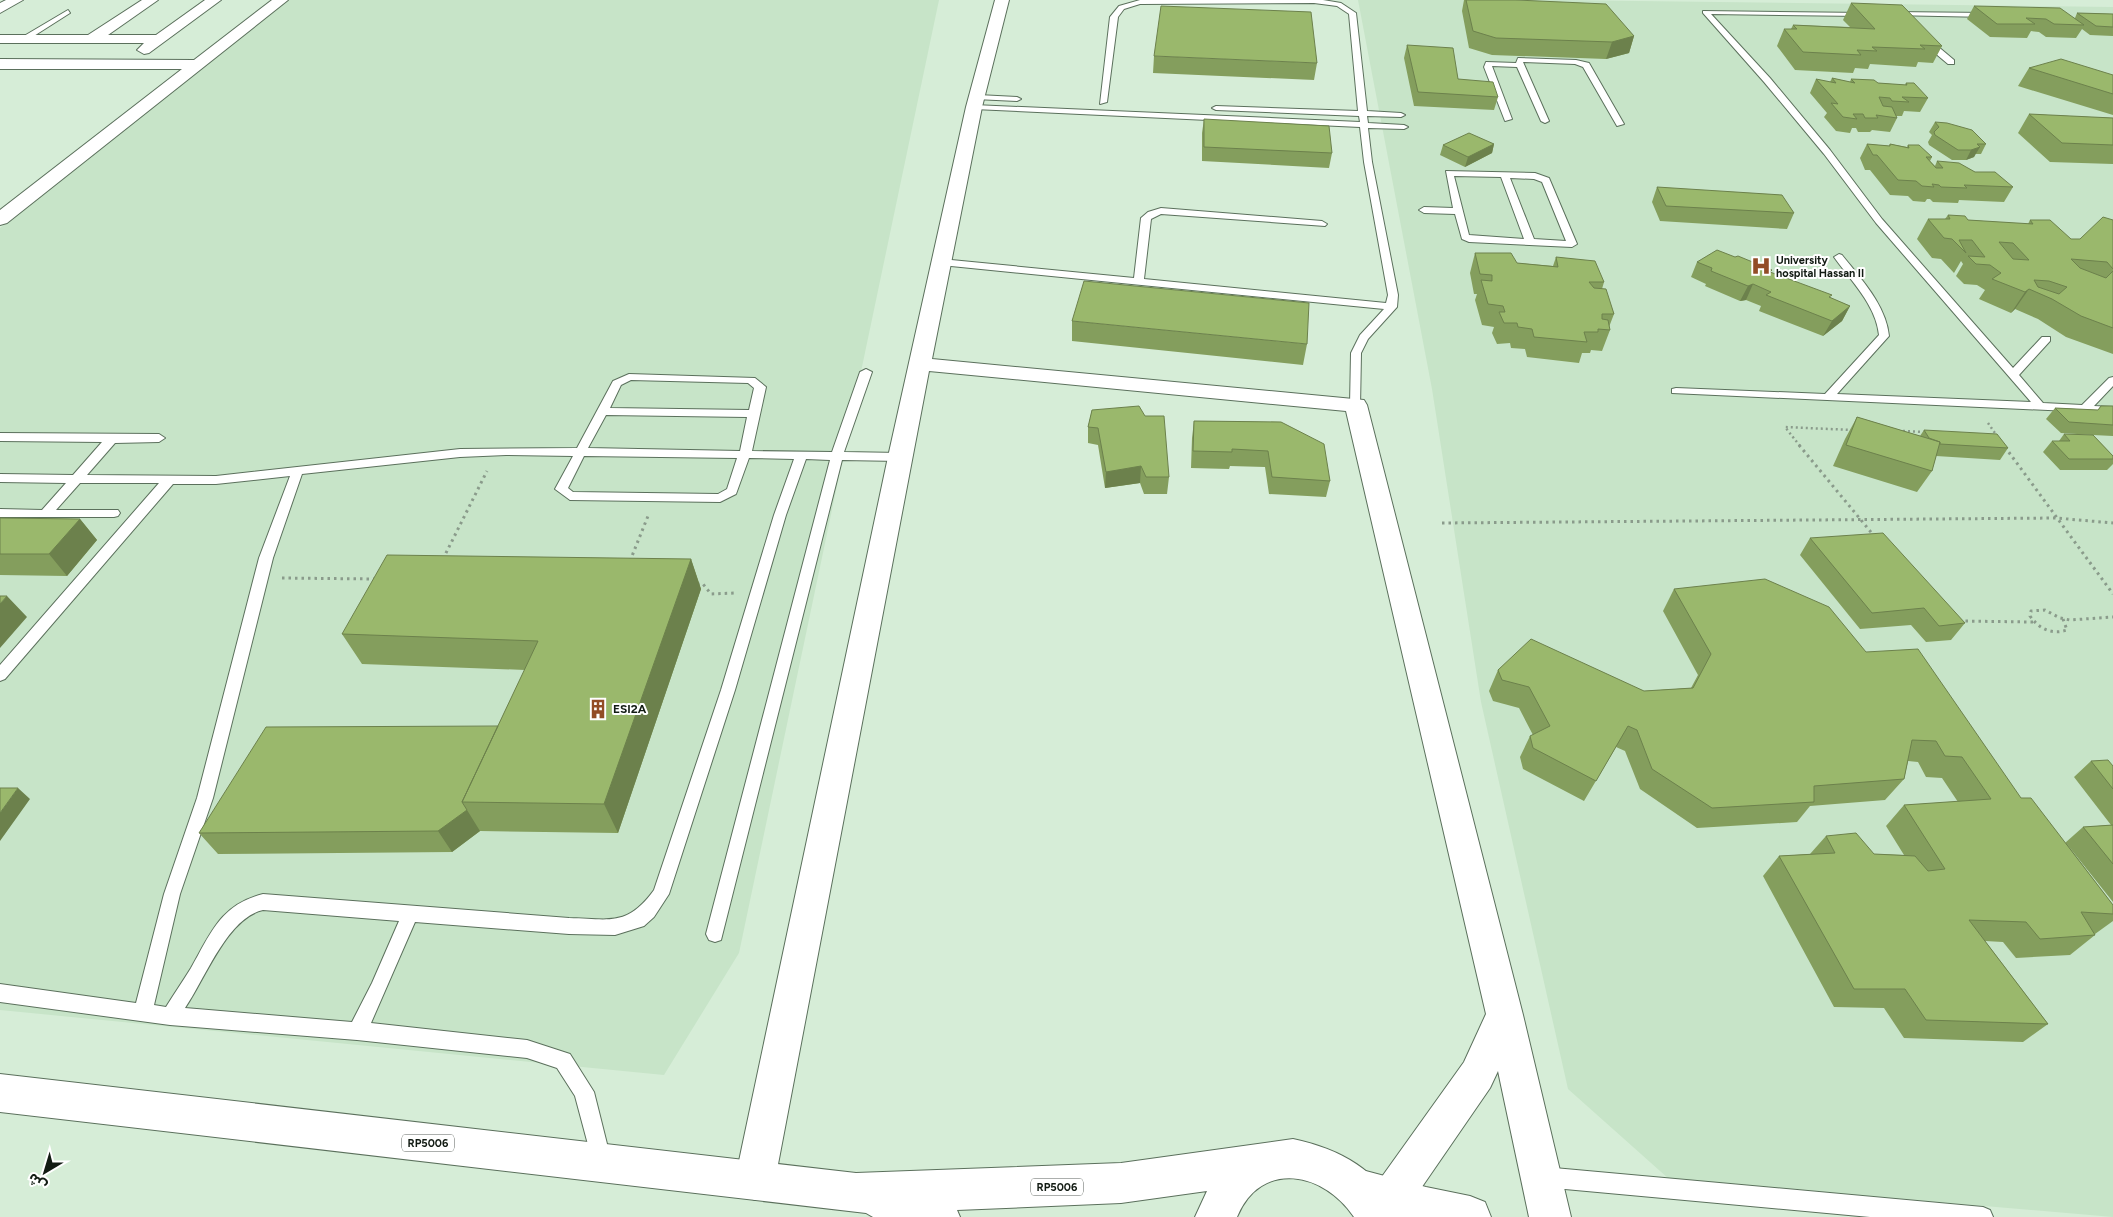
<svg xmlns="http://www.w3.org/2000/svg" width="2113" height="1217" font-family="Figtree,'Noto Sans Arabic',sans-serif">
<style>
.built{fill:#c7e4c8}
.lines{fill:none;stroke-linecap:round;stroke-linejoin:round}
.lane-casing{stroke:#5b705c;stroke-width:2}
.street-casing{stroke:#5b705c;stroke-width:2}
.primary-casing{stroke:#5b705c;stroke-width:2}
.highway-casing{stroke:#5b705c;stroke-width:2}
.path-far1{stroke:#8a9b8b;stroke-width:2.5;stroke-dasharray:2 3;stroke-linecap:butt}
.path{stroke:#8a9b8b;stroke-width:3;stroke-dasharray:2.5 4;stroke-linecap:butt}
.lane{fill:#fff;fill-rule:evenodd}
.street{fill:#fff;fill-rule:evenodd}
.primary{fill:#fff;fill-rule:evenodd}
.highway{fill:#fff;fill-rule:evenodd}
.wall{fill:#849e5d}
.shaded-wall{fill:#6c814c}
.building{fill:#9ab86c;stroke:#6c814c;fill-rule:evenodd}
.labels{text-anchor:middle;stroke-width:4;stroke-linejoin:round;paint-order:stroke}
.far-poi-label{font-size:11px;font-weight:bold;fill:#121b13;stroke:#fff;text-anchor:start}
.shield{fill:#fff;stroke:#595f5a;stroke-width:1}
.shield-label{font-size:11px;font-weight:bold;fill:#121b13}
.poi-label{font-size:12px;font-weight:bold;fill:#121b13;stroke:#fff;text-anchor:start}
</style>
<rect width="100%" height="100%" fill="#d6edd7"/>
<path class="built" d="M286,0h653l-200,953 -75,122 -664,-65v-782z
M1358,0h197l558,7v1210l-444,-38 -101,-90 -87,-387 -49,-313z"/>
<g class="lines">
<defs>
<path id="lane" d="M1140,0h183l18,3 15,10 11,98 34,2 4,2 -4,2 -34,-1 1,7 36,2 4,2 -4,2 -36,-1 4,34 26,133 -1,12 -29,32 -7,14 -1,54h-8l-2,-2 1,-52 9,-18 24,-26 -443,-44 -5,-3 5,-3 193,19 7,-60 7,-6 13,-4 161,13 5,3 -2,2 -164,-12 -10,5 -7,60 242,24 2,-8 -24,-133 -4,-35 -386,-18 -4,-2 4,-2 386,17 -1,-6 -143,-6 -4,-2 4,-2 142,5 -9,-97 -12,-8 -23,-3 -174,1 -16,5 -6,8 -11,85 -7,2 10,-87 9,-11z
M68,10l2,3 -44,28 -7,-2z
M1703,11l162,2 -2,3 -152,-2 59,64 60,72 52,69 131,149 29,-31h8v4l-31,34 24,28 39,2 27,-27 4,-1v9l-19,20 19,1v6l-441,-20v-4l4,-1 149,6 54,-59c-3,-30 -28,-54 -45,-78l5,-3 3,1c19,24 44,50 47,81l-52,58 194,8 -155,-179 -52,-69 -60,-72 -61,-69z
M1892,12l96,1 4,2 -4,2 -98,-2z
M1923,39h6l25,21v4h-6l-25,-21z
M1518,58l58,2 13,3 35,61 -7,2 -34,-59 -8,-3 -52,-2 26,59 -4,2 -4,-2 -24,-54 -25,-1 20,53 -7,2 -21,-54 2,-5 30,1z
M978,95l39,2 4,2 -4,2 -42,-2v-4z
M1446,171l89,2 14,5 28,66 -5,3 -103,-5 -7,-3 -7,-25 -31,-1 -5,-3 5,-3 29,1zM1454,176l47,1 23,62 -55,-4zM1510,178l24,1 8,3 24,59 -32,-2z
M866,369l6,3 -28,80 56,1 6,4 -6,4 -58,-1 -121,480 -6,2 -6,-2 -3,-6 124,-474 -24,-1 -20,56 -51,175 -66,204 -15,23 -10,9 -29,9 -46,-1 -154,-12 -44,101 156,17 43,14 24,38 17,68 -3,7 -7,3 -7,-3 -19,-71 -18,-28 -30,-10 -170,-18 -187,-15 -170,-23v-18l136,19 28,-109 33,-96 62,-240 31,-82 -74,8h-43l-168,195 -5,2v-16l159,-182h-79l-24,27h62l2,3 -2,3 -4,1h-114v-8l42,1 24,-27 -66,-1v-8l73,1 29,-33 -102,-1v-8l159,1 6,4 -6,4 -44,1 -28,32 129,1 244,-27 117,-1 36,-67 16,-7 126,4 11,9 -14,64 80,1 28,-80zM631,380l117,3 6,5 -5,22 -139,-2 11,-23zM606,415l141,2 -7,34 -152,-3zM506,455l67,1 -18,33 15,11 150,2 16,-8 13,-36 45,1 -20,56 -53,175 -67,200c-27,37 -44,29 -85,28l-306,-24c-43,11 -52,39 -72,74 -8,13 -17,26 -25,39l-12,-2 26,-111 33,-96 60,-240 29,-84 158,-17zM584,456l153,2 -10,31 -9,5 -145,-2 -5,-4zM263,910l136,11 -27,62 -20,39 -167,-14c20,-29 42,-90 78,-98z
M1543,1167l440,40 7,3 3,7h-123l-327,-30 -7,-3 -3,-7 3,-7z"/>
<path id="street" d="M6,0h17l-23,13v-10z
M142,0h16l-50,35h48l49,-35h16l-72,53 -5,1 -7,-4 7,-7h-144v-8h88z
M272,0h16l-281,223 -7,2v-15l182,-141h-182v-10l194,1z
M995,0h14l-27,107 -50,252 432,41 3,5 156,610 48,202h-42l-31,-146 -8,17 -86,125c-10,4 -18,4 -28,0l-6,-14 6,-14 88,-123 22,-48 -140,-603 -417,-40 -154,809 -6,14 -14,6 -14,-6 -6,-14 153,-723 78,-350z"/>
<path id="primary" d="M0,1074l856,99 265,-10 172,-24c47,10 87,31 107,78h-46c-30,-45 -93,-58 -117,0h-42l12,-26 -86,12 -164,7 3,7h-87l-7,-4 -866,-101z"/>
<path id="highway" d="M1362,1170l64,17 44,9 15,6 6,15h-106l-37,-13 -6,-14 6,-14z"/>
</defs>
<use href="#lane" class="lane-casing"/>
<use href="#street" class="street-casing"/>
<use href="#primary" class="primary-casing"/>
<use href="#highway" class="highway-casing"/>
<path class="path-far1" d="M1988,423l9,13
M1903,431l22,1
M1800,446l-15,-19 67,3"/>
<path class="path" d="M1799,445l76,92
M2005,447l108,147
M1442,523l614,-5 57,5
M443,559l44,-88
M630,561l18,-45
M282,578l93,1
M697,584h6l8,10 24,-1
M2063,619l4,11c-15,5 -28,-1 -37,-14l1,-5 14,-1 15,8 10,2 43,-3
M1959,621l74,1"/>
<use href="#lane" class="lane"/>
<use href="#street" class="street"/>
<use href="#primary" class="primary"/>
<use href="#highway" class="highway"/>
</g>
<path class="wall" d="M1464,0h52l118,36 -5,17 -23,6 -114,-4 -23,-7 -7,-37z
M1851,3l91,43 -9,17 -15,-1 -2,5 -46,-3 -2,5 -13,-1 -2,5 -58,-3 -18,-24 7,-17h7l2,-4 57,2 -7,-7z
M1974,6l101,12 2,-5 36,1v22l-23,-1 -8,-6 -6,9 -30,-1 -7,-5 -8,-1 -4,7 -37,-1 -23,-18z
M1407,45l51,34 40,18 -4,13 -80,-4 -10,-48z
M1154,56l163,7 -3,17 -161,-7z
M2029,68l84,7v40l-95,-29z
M1832,78l18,4 1,-3 27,4 27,2 1,-2 22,15 -8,14 -16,-1 -2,5h-6l1,2 -7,14 -18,-2 -2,2h-12l-2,-4h-4l-2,5 -14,-2 -12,-14 3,-4 -17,-20 6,-14 14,3z
M2029,114l84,4v46l-63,-2 -32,-29z
M1204,119l128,34 -3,15 -127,-7v-28z
M1935,122l51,22 -5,10h-6l-1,3 -8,3h-14l-23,-15 -1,-3 4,-7 -3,-3z
M1494,144l-2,9 -27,14 -25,-12 3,-10z
M1867,144l22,2 1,-2 17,3 1,-2 24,12 -2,4 5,5 2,-5 38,11 38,15 -9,15 -45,-2 -1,3 -25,-1 -3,-3h-3l-2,3 -12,-1 -5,-5 -18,-1 -20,-25h-5l-5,-12z
M1657,187l137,26 -7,16 -127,-8 -8,-19z
M1948,215l20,5 60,4 2,-4 41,19h9l33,-19v134l-47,-17 -28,-18 -23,-10 -4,4 -32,-14 6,-9 -8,-5 -13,-1 -8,-8 7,-12 -2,-3 -7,12 -13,-14 -9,-1 -15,-19 11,-20h17z
M1475,253l42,10 36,3 3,-9 48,25 -2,7 12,25 -5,13 1,3 -8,21 -11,-1 -1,3h-8l-3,10 -52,-6 -2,-8 -14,-1 -1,-5 -13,1 -5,-11 2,-6 -12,-2 -7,-25 2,-6h-3l-4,-21z
M1697,262l73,11 80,33 -8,15 -19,15 -64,-25 2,-5 -15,-6 -6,1 -35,-15 1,-2 -15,-7z
M1072,321l235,23 -4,21 -231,-24z
M2101,406h12v30l-20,-1 20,21v8l-6,6h-47l-17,-18 9,-11h7l5,-7 29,1 -32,-2 -15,-14 9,-11 43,2z
M1092,410l77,67 -2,17h-23l-4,-11 -35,5 -7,-43 -10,-2v-16z
M1857,417l63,19 4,-6 84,18 -8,12 -64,-4 -4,15 -15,21 -84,-26 12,-27z
M1194,421l87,1 49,59 -4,16 -57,-3 -4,-27 -35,-1 -1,3 -38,-1 1,-30z
M0,518l80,1 17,21 -30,36 -67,-1z
M1810,538l155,85 -14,17 -25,2 -15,-17 -51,4 -60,-74z
M691,559l10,30 -83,244 -138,-2 -28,21 -234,2 -19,-21 299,-107 27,-56 -163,-6 -20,-30z
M1674,589l192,63 155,146 44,45 18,-16 28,-2 -37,-48 17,-16 22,5v136l-47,-59 47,62v16l-18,13h-1l1,1 -25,20 -54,3 -13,-16 -18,-1 63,83 -25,18 -119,-4 -20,-30 -50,-1 -71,-131 16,-20 31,-2 16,-18 48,18 30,1 -18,-29 18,-21 54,-3 -16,-24 -16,-1 -8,-15 -10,-1 -4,18 -19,21 -75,6 -13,16 -100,6 -57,-39 -15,-38 -9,-4 -32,54 -61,-32 -3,-12 10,-21 3,-1 -14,-27 -26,-7 -4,-10 9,-21 146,21 47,-3 7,-13 -35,-64z"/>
<path class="shaded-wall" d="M1634,36l-5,17 -23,6 6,-17z
M1494,144l-2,9 -27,14 3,-10z
M1980,147l-6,10 -8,3 5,-10z
M1753,284l-7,16 -6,1 8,-15z
M2029,289l-14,20 -4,4 14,-21z
M1850,306l-8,15 -19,15 9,-15z
M1141,466l-1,17 -35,5 1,-16z
M80,519l17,21 -30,36 -18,-22z
M691,559l10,30 -83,244 -14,-29z
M7,596l20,21 -27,31v-44z
M18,788l12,11 -30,42v-28z
M467,810l13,21 -28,21 -14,-21z"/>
<path class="building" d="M1466,0h50l90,4 28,32 -22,6 -116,-4 -23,-7z
M1851,3l51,2 40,41 -22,-1 5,4 -53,-2 5,4 -20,-1 4,5 -58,-3 -19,-23h13l-4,-4 82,4z
M1161,6l150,6 6,51 -163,-7z
M1974,6l86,2 24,17 -30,-1 -8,-5 -20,-1 9,6h-38z
M2077,13l36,1v13l-17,-1z
M1407,45l46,3 5,31 35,3 5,15 -80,-5z
M2061,59l52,16v19l-84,-26z
M1832,78l23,5 -4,-4 23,1 4,3 29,2 -1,-2h8l14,15 -26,-1 7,5 -17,-1 -2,-3 -11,-1 4,9 9,1 5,11 -21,-3 2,3h-13l-2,-4h-10l4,5 -14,-2 -12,-14 7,1 -22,-25 20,4z
M2029,114l84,4v27l-51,-2z
M1204,119l125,7 3,27 -128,-6z
M1935,122l12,1 25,7 14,14h-9l3,3 -9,3h-13l-23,-15 -1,-3 5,-5z
M1469,133l25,11 -26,13 -25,-12z
M1867,144l23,2v-2l19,4 -1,-3h11l13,12h-6l10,11h7l-6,-7 22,2 16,9h20l18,15 -49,-2 3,3 -26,-1 -2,-2 -7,-1 2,3 -12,-1 -6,-5 -18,-1 -21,-25h-4z
M1657,187l125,8 12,18 -128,-7z
M1948,215l17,1 3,4 65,4 -3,-4h20l21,19h9l23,-22 10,3v49l-6,-7 -36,-3 9,9 26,10 7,-7v57l-32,-12 -29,-17 -23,-10 -4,3 -33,-13 9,-6 -11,-8 -14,-1 -8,-8 17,1 -13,-17h-13l7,13 -14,-14 -8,-1 -16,-19h22zM1999,242l14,1 16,17 -16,-1zM2034,280l15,1 18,6 -8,7 -21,-7z
M1717,250l18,7 3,-1 34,14 -2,2 62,23 -3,2 21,9 -18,15 -66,-26 5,-3 -18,-8 -5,2 -37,-15 1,-3 -15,-6z
M1475,253h36l6,10 41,4 -2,-10 39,4 9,21h-15l5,6 12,1 8,25h-12v5l6,1 2,10 -12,-1v3h-14l3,10 -53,-5 -2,-8 -14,-2 -1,-4h-13l-5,-11h6l-2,-6 -15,-2 -7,-24 11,1v-6l-12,-1z
M1084,281l225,22 -2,41 -235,-23z
M1139,406l6,10h19l5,61h-23l-5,-11 -35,6 -8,-44 -10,-1 4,-17z
M2101,406h12v19l-44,-3 -14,-14 43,2z
M1857,417l83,25 -8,29 -86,-26z
M1194,421l87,1 43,22 6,37 -58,-4 -4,-26 -36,-2v3l-39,-1z
M1924,430l73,4 11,14 -68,-4v-2l-11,-4z
M2064,434l29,1 20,21v3h-44l-17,-18h18z
M0,518l80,1 -31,35h-49z
M1883,533l82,90 -26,3 -15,-18 -52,5 -62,-75z
M387,555l304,4 -87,245 -142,-2 76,-161 -196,-7z
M1765,579l64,28 37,45 52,-3 103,149h10l82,107v9l-32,-2 14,23 -55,4 -14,-17 -57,-2 79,104 -122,-4 -21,-31h-51l-75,-133 56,-3 -9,-17 30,-3 18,21 41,2 13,15 17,-2 -41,-64 87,-6 -29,-42 -17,-1 -9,-15 -24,-1 -8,39 -90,7v16l-102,6 -60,-39 -15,-39 -9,-4 -32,55 -63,-33 -3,-12 20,-10 -21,-39 -27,-7 -4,-10 33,-31 113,52 49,-3 18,-34 -37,-65z
M0,596h7l-7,8z
M498,726l-36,76 5,8 -29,21 -239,2 67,-106z
M2108,760l5,6v23l-22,-28z
M0,788h18l-18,25z
M2113,825v39l-30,-37z"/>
<defs>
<symbol id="hospital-bare" viewBox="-9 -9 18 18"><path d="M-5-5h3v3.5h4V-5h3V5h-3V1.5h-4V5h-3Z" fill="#924c26" stroke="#fff" stroke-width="2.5" paint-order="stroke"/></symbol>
<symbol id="building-bare" viewBox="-9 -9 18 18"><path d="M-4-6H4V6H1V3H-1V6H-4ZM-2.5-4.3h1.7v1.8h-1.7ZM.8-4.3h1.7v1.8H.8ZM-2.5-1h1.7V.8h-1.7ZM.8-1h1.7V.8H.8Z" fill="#924c26" stroke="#fff" stroke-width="2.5" paint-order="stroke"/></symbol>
</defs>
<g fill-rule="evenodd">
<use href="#hospital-bare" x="1747" y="252" width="28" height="28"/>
<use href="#building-bare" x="584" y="695" width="28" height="28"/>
</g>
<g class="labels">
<g class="far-poi-label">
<text x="1776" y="264">University<tspan x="1776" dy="13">hospital Hassan II</tspan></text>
</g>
<g class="shield">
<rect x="402" y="1134.5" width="52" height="17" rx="4"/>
<rect x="1031" y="1178.5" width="52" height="17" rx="4"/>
</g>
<g class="shield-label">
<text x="428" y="1147">RP5006</text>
<text x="1057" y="1191">RP5006</text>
</g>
<g class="poi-label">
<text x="613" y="713">ESI2A</text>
</g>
</g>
<g transform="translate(45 1172) rotate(218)" stroke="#ffffff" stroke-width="4" paint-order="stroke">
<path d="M0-4L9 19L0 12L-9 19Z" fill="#121b13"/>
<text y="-8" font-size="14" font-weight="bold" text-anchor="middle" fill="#121b13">ش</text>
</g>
</svg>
